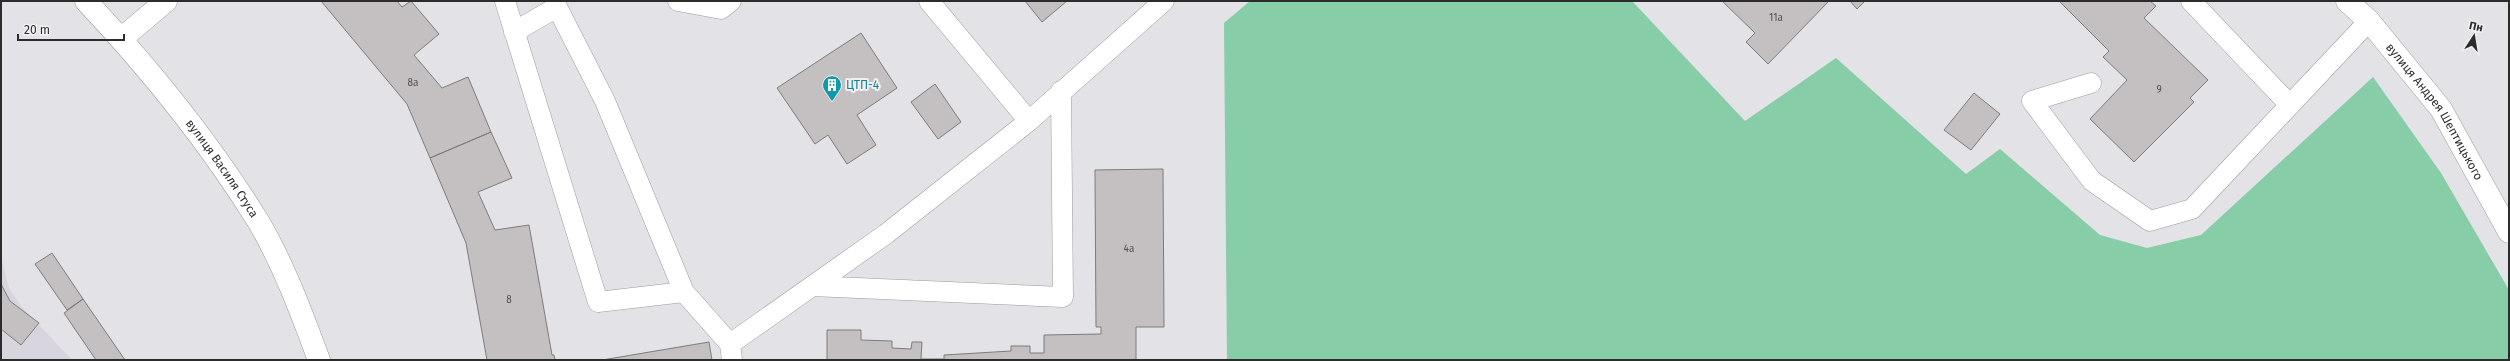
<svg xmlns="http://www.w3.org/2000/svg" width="2510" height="361" font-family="'Fira Sans',sans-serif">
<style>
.built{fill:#d8d5df}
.green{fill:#87cda8}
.building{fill:#c4c0c2;stroke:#7e7b7c}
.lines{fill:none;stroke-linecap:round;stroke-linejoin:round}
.lane-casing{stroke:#9b9b9e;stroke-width:21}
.street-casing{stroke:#9b9b9e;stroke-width:23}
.lane{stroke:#fff;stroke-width:20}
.street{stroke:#fff;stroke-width:22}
.labels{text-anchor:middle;stroke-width:4;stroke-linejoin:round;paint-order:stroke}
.number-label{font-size:10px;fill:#525152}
.culture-label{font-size:12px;fill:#0d838f;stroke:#f0f0f3;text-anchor:start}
.street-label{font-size:12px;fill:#2c2c2d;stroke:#f0f0f3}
</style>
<rect width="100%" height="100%" fill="#e3e2e6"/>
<path class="built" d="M1,257l8,31 12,18 51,54h-71z"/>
<path class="green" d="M1250,1h382l113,120 91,-63 130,116 34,-25 100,86 47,13 54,-13 172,-158 68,96 68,117v70h-1282l-3,-337z"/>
<path class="building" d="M321,1h76l5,6 9,-6 28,33 -25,21 28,33 26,-11 23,55 -61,26 -23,-54z
M1025,1h42l-25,21z
M1722,1h107l-61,63 -22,-22 9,-9z
M1850,1h15l-8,8z
M2059,1h91l6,5 -12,12 64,62 -18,18 4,4 -60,60 -44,-43 37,-39 -24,-23 6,-6z
M861,33l36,55 -40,27 19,30 -29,19 -19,-29 -13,9 -38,-56z
M935,84l26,38 -23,17 -27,-37z
M1974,93l26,21 -29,36 -27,-20z
M491,132l21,46 -34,14 17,38 34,-5 23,130h2l1,5h-68l-21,-117 -36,-85z
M1163,169l1,158h-28v33h-309v-30h34v10l31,1v7l19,1 1,-7h10l-1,17h23v-4l67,-4v-5h19v7h14v-18l57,-1v-7h-5l-1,-157z
M52,253l31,46 -16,11 -32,-46z
M1,284l9,17 29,22 -18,22 -20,-16z
M83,299l42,61h-29l-32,-47z
M709,342l3,18h-110z"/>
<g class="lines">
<defs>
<path id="lane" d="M505,1l93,301 86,-10 46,52
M678,1l43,8 10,-8
M929,1l100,120
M2191,1l99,104
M514,32l43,-25 48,94 79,191
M2091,83l-59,18 60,80 58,40 42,-12 177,-188
M812,286l251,11 -2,-206
M732,360l-2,-16 156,-110 143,-113 135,-120"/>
<g id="street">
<path id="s1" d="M86,1c63,67 123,141 172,220 25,42 44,93 61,139"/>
<path id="s2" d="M2347,1l22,20 72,88 68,123"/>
<path d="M121,39l45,-38"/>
</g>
</defs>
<use href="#lane" class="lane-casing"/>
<use href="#street" class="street-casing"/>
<use href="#lane" class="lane"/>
<use href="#street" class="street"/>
</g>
<defs>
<symbol id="building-pin" viewBox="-11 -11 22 30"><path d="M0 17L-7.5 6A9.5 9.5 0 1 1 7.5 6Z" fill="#0f9aa8" stroke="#f0f0f3"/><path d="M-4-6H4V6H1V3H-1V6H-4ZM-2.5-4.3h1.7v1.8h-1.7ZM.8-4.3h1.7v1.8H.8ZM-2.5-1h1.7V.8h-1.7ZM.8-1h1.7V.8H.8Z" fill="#fff"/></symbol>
</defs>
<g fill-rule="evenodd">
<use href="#building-pin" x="821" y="74" width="22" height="30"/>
</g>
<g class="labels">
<g class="number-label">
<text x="1776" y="21">11а</text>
<text x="413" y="86">8а</text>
<text x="2159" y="93">9</text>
<text x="1129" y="252">4а</text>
<text x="509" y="303">8</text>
</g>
<g class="culture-label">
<text x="846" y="89">ЦТП-4</text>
</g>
<g class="street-label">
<text dy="4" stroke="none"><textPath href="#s2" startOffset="142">вулиця Андрея Шептицького</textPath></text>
<text dy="4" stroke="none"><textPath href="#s1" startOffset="216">вулиця Василя Стуса</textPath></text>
</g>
</g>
<rect width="2510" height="361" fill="none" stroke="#2c2c2d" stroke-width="4"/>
<g transform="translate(2474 36) rotate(12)" stroke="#f0f0f3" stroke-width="3" paint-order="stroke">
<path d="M0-3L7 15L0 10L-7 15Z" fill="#2c2c2d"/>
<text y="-6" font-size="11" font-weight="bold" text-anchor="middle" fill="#2c2c2d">Пн</text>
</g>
<path d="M18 34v6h106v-6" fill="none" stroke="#2c2c2d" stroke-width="2"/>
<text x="24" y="34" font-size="12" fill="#2c2c2d" stroke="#f0f0f3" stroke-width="3" paint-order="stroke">20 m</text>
</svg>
